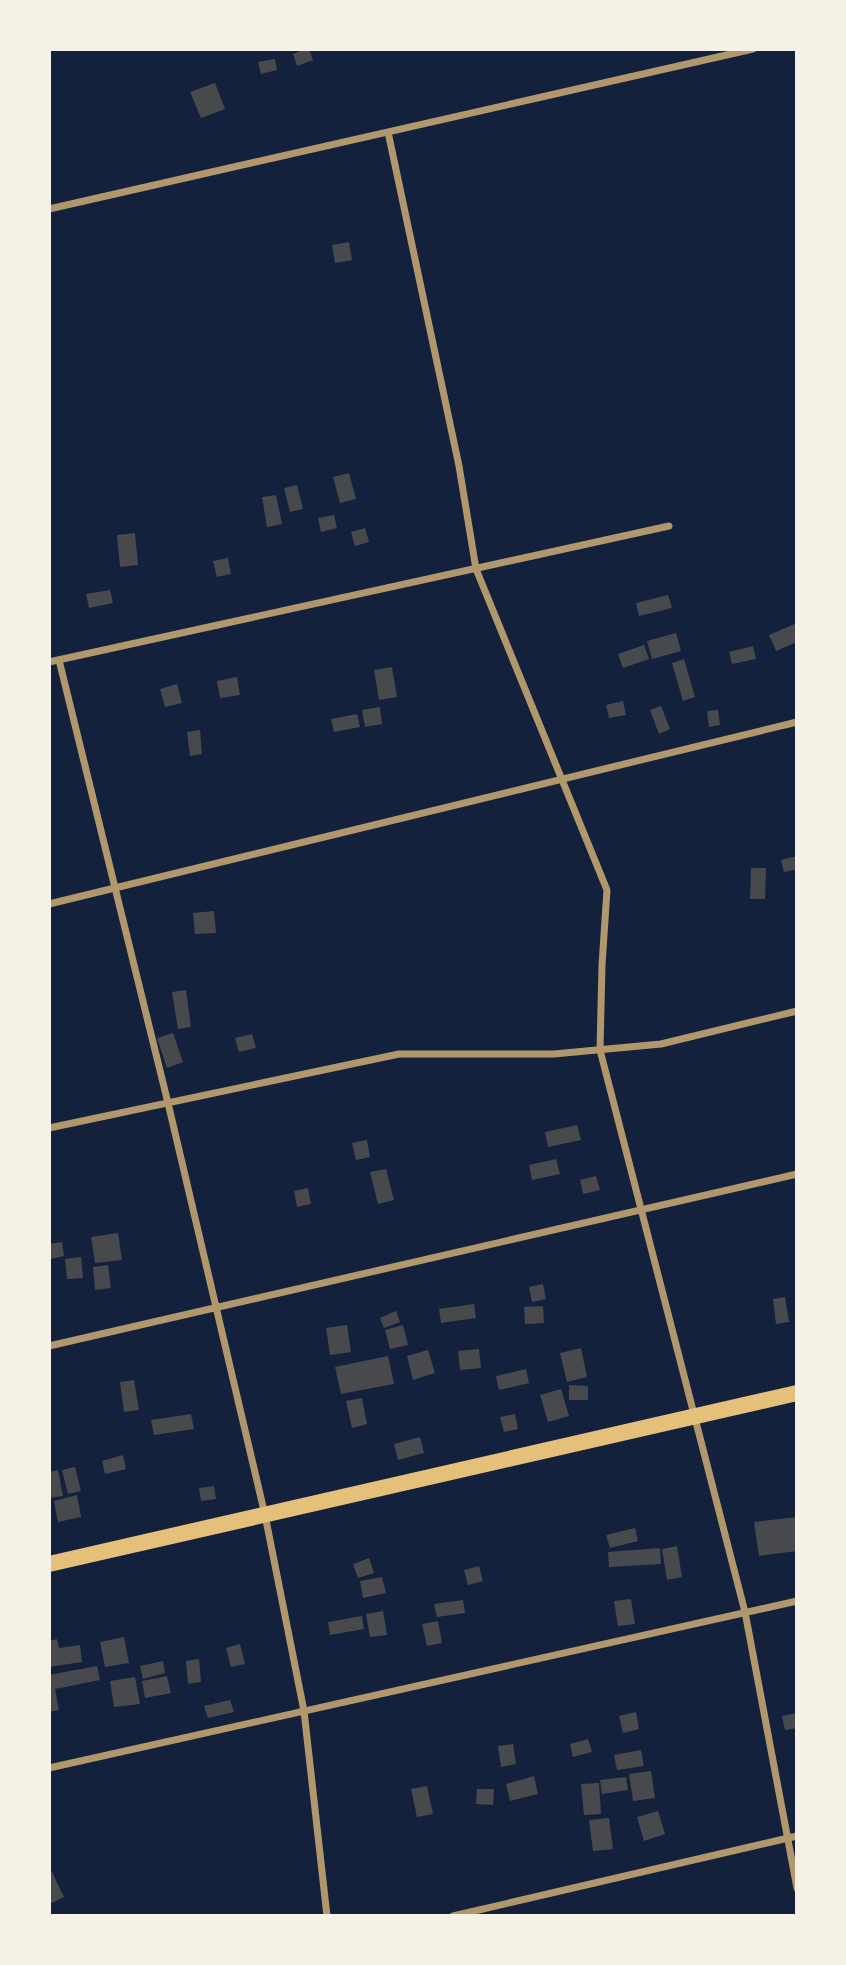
<svg xmlns="http://www.w3.org/2000/svg" width="846" height="1965" font-family="'Open Sans',sans-serif">
<style>
.building{fill:#48494c}
.lines{fill:none;stroke-linecap:round;stroke-linejoin:round}
.minor{stroke:#b1986c;stroke-width:7}
.primary{stroke:#e5c07b;stroke-width:16}
</style>
<rect width="100%" height="100%" fill="#14213d"/>
<path class="building" d="M305,49h4l4,11 -16,6 -4,-12z
M275,59l2,11 -16,4 -3,-12z
M215,83l10,26 -24,9 -11,-26z
M349,242l3,18 -17,3 -3,-18z
M349,473l7,26 -16,4 -7,-26z
M297,485l6,24 -13,3 -6,-24z
M276,495l6,29 -15,3 -5,-30z
M334,515l3,13 -16,4 -3,-14z
M365,528l4,14 -14,4 -4,-14z
M135,533l3,32 -18,2 -3,-32z
M228,558l3,16 -14,3 -4,-16z
M110,590l3,13 -24,5 -3,-14z
M668,595l4,13 -33,8 -3,-13z
M795,624l2,18 -21,9 -7,-16z
M676,633l5,18 -29,8 -5,-18z
M644,645l5,14 -26,9 -5,-14z
M753,646l3,13 -24,5 -3,-12z
M684,659l11,38 -12,4 -11,-38z
M392,667l5,30 -18,3 -5,-30z
M237,677l3,18 -20,3 -3,-17z
M177,684l5,19 -17,4 -5,-18z
M623,701l3,14 -17,3 -3,-13z
M661,706l9,23 -11,5 -9,-24z
M380,707l2,17 -17,3 -3,-17z
M718,710l2,15 -11,2 -2,-16z
M357,714l3,13 -26,5 -3,-13z
M200,730l2,24 -12,2 -3,-24z
M797,856v13l-13,3 -3,-12z
M751,868h15l-1,31h-15z
M214,911l2,22 -21,1 -2,-21z
M186,990l5,37 -13,2 -6,-37z
M173,1033l10,29 -16,6 -10,-30z
M252,1034l4,14 -17,4 -4,-14z
M577,1125l4,15 -33,7 -3,-15z
M367,1140l3,17 -14,3 -4,-17z
M556,1159l4,15 -28,6 -3,-15z
M386,1169l8,31 -16,4 -8,-32z
M596,1176l4,14 -17,4 -3,-14z
M308,1188l3,16 -14,3 -3,-16z
M118,1233l4,27 -27,3 -4,-26z
M62,1242l2,14 -13,3 -2,-15z
M81,1257l2,21 -16,1 -2,-20z
M108,1265l3,23 -16,2 -2,-23z
M543,1284l3,15 -14,3 -3,-15z
M785,1297l4,25 -13,2 -3,-25z
M474,1304l2,14 -35,5 -2,-14z
M543,1306l1,17 -19,1 -1,-17z
M396,1311l4,11 -16,6 -4,-10z
M347,1325l4,27 -21,3 -4,-27z
M403,1325l5,20 -18,4 -5,-19z
M581,1348l6,29 -20,5 -7,-29z
M479,1349l2,19 -21,2 -2,-19z
M428,1350l7,23 -22,7 -6,-24z
M388,1356l6,28 -53,10 -6,-27z
M526,1369l3,14 -30,7 -3,-14z
M134,1380l5,30 -15,2 -4,-30z
M569,1385l19,1v14h-19z
M561,1389l8,27 -21,6 -8,-27z
M362,1398l5,26 -15,4 -6,-27z
M191,1414l3,15 -40,6 -3,-15z
M515,1414l3,15 -14,3 -4,-15z
M420,1437l4,16 -26,7 -4,-16z
M123,1455l3,14 -21,5 -3,-13z
M75,1467l6,24 -13,3 -6,-24z
M58,1470l5,26 -14,2v-26z
M214,1486l2,13 -15,2 -2,-13z
M77,1495l4,22 -23,5 -4,-21z
M797,1517v34l-38,5 -5,-34z
M635,1528l3,13 -28,7 -4,-13z
M677,1546l5,31 -15,3 -5,-31z
M660,1548l1,16 -52,3 -1,-15z
M369,1558l5,15 -16,5 -5,-14z
M479,1566l4,15 -15,4 -4,-15z
M382,1577l4,16 -23,5 -3,-17z
M631,1599l4,25 -17,2 -4,-25z
M463,1600l2,13 -28,4 -3,-13z
M383,1611l4,24 -17,2 -4,-23z
M362,1616l2,13 -34,6 -2,-13z
M438,1621l4,22 -15,3 -5,-22z
M124,1637l5,26 -24,4 -5,-25z
M57,1639l2,9 21,-3 2,17 -33,5v-26z
M240,1644l5,20 -14,3 -5,-19z
M199,1659l2,23 -13,2 -2,-23z
M163,1661l2,12 -22,6 -3,-13z
M97,1666l3,14 -45,9 4,21 -10,2v-37z
M167,1676l4,17 -26,5 -3,-17z
M135,1677l5,27 -26,3 -4,-26z
M230,1700l4,12 -26,6 -4,-12z
M636,1712l3,17 -16,4 -4,-17z
M797,1713v15l-12,2 -3,-14z
M588,1739l4,13 -19,5 -3,-13z
M513,1744l3,20 -15,3 -3,-21z
M641,1750l3,16 -27,4 -3,-15z
M651,1771l4,27 -22,3 -4,-27z
M534,1776l4,18 -28,7 -4,-17z
M626,1777l2,13 -26,4 -2,-14z
M599,1783l2,31 -17,1 -3,-31z
M427,1786l6,28 -16,3 -6,-28z
M477,1789h17l-1,16 -17,-1z
M658,1811l7,23 -21,7 -7,-24z
M609,1818l4,31 -20,2 -4,-31z
M49,1866l15,31 -15,7z"/>
<g class="lines">
<path class="minor" d="M388,132l71,334 17,103 131,321 -5,75 -2,85 145,562 52,276
M49,209l704,-160
M59,660l109,443 97,412 39,196 23,205
M49,662l620,-136
M49,904l748,-182
M49,1128l350,-74h155l107,-10 136,-33
M49,1346l748,-172
M49,1768l748,-167
M453,1916l344,-80"/>
<path class="primary" d="M49,1564l748,-171"/>
</g>
<rect width="846" height="1965" fill="none" stroke="#f6f1e7" stroke-width="102"/>
</svg>
